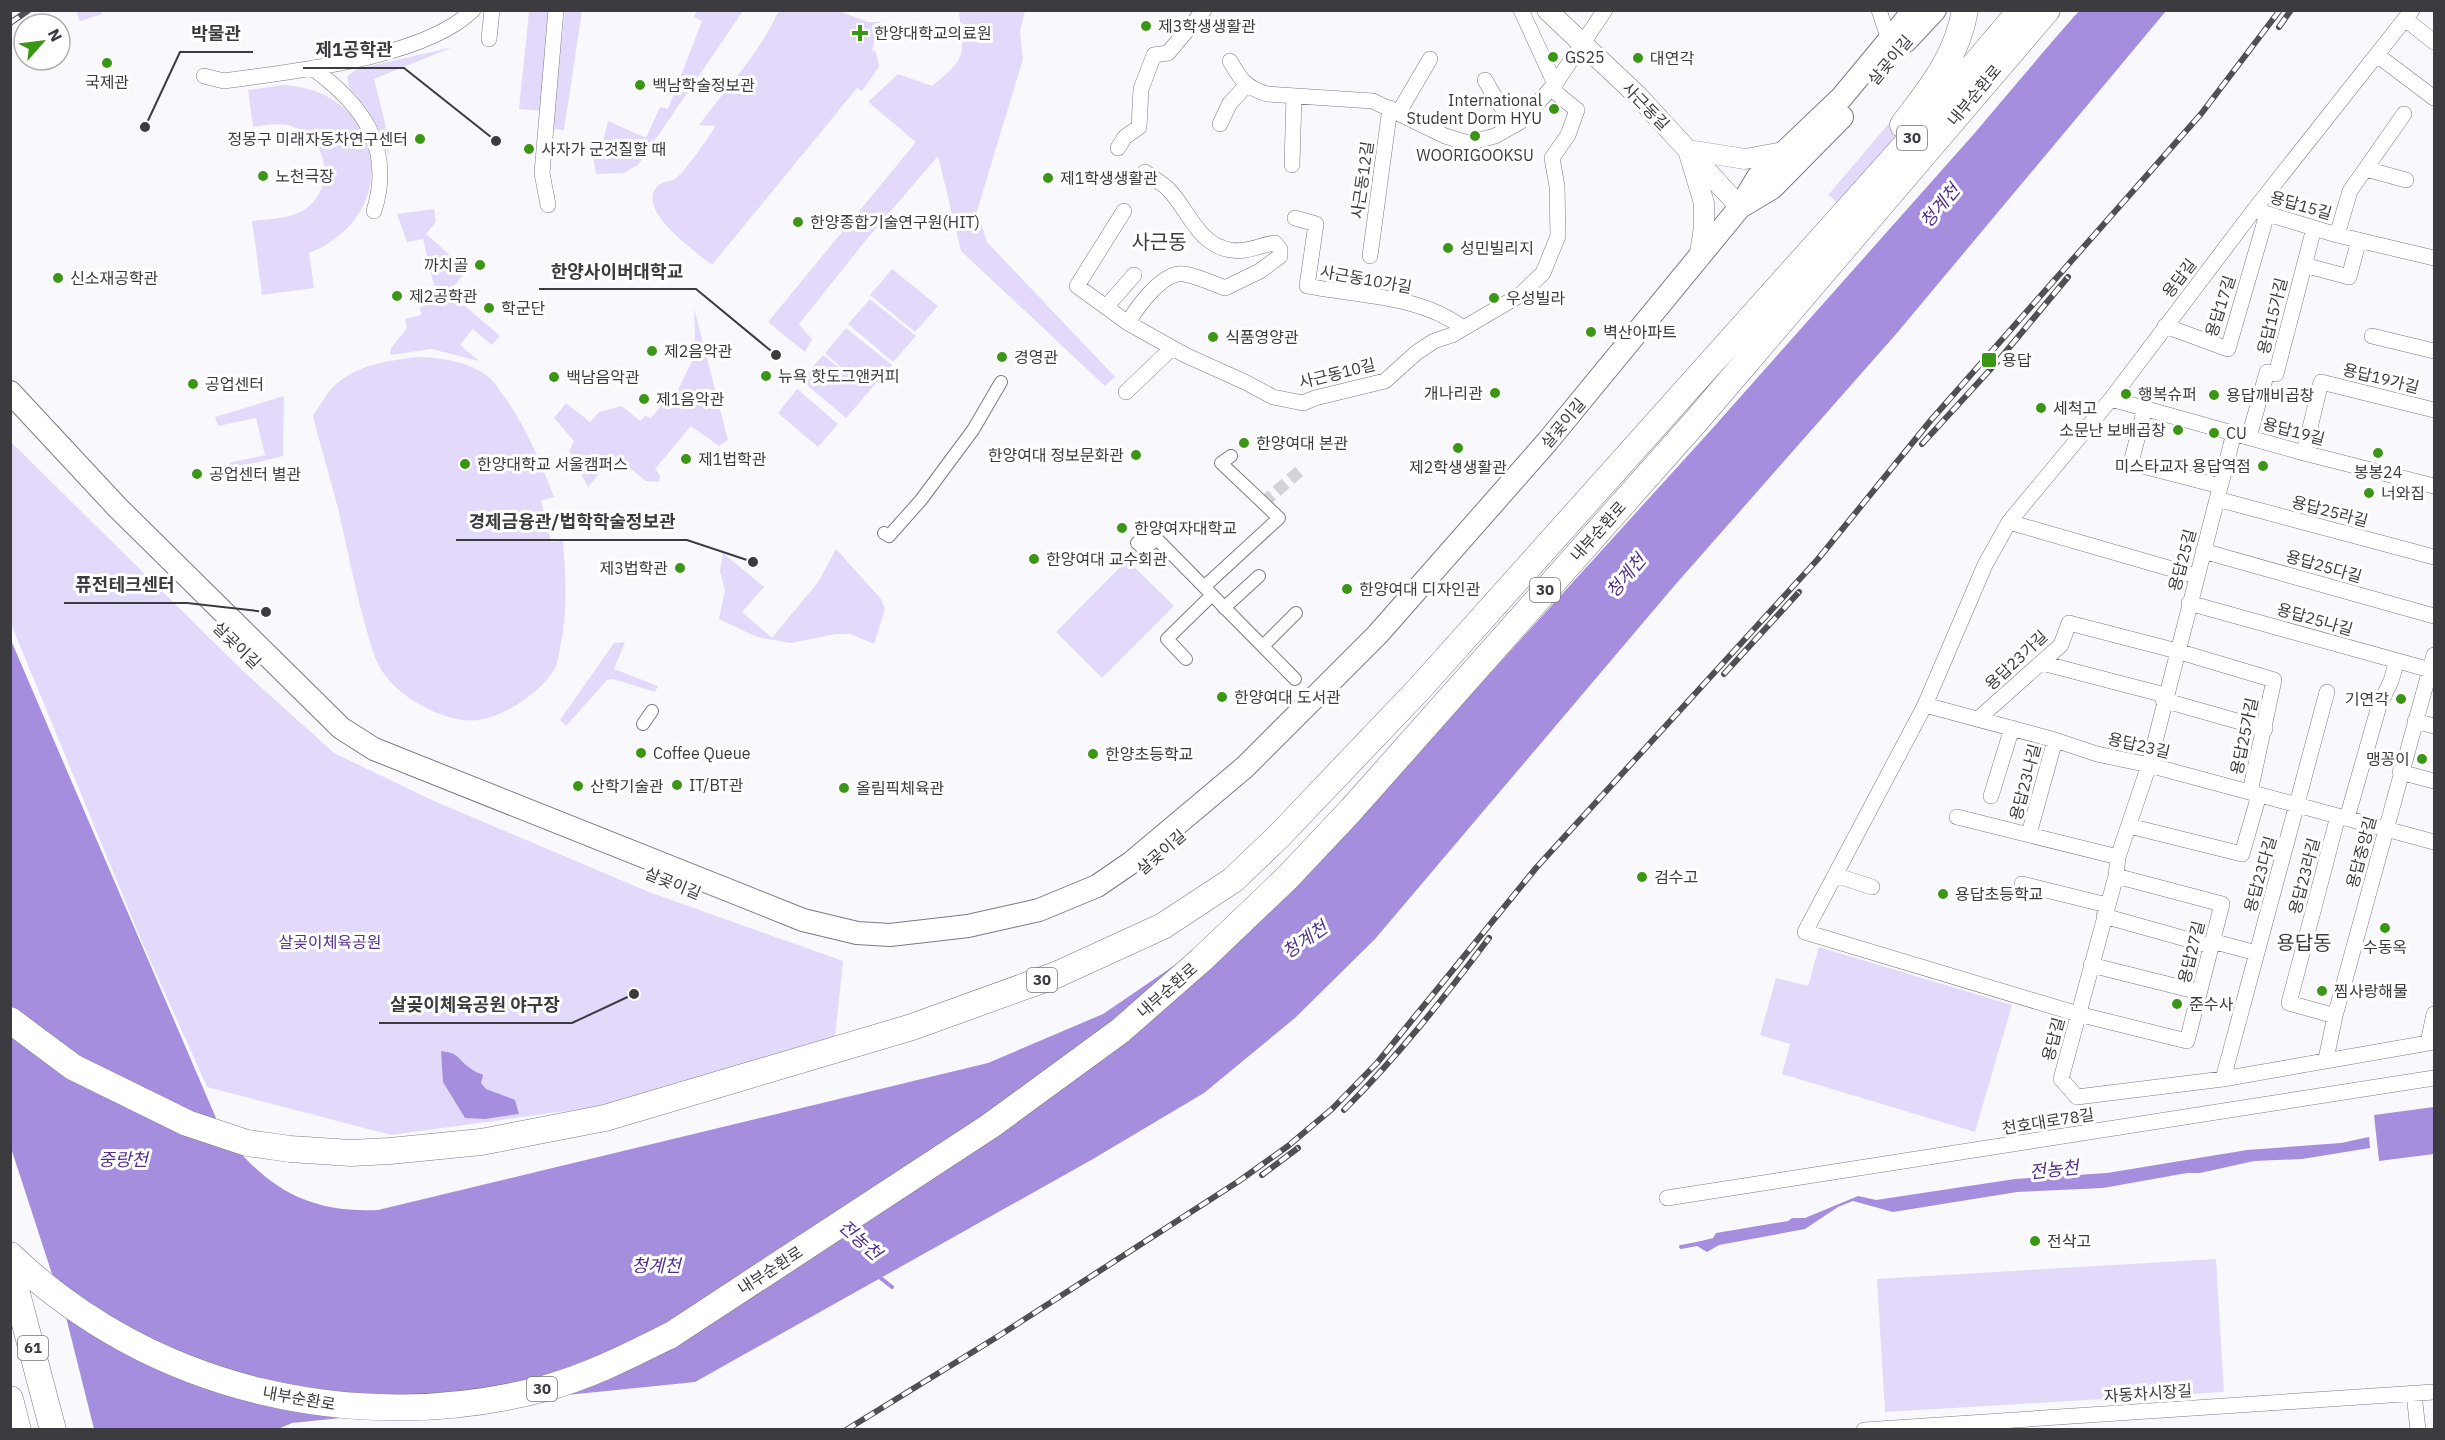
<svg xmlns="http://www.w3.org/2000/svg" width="2445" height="1440" font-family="'IBM Plex Sans','Noto Sans KR',sans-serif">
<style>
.green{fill:#e3dafb}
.water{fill:#a68edf}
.pier{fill:#f9f8fd}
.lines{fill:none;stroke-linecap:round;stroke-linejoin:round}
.stream{stroke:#a68edf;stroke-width:4}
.pedestrian-tunnel{stroke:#d3d2d7;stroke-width:12;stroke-dasharray:12 6;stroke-linecap:butt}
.pedestrian-casing{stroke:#7d7a86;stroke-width:14}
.minor-casing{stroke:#7d7a86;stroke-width:16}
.tertiary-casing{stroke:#7d7a86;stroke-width:21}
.secondary-casing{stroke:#7d7a86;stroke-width:24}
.trunk-casing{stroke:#7d7a86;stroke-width:27}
.pedestrian{stroke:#fff;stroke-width:12}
.minor{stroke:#fff;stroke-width:15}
.tertiary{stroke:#fff;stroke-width:20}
.secondary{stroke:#fff;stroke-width:22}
.trunk{stroke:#fff;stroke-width:26}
.rail-casing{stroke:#504f54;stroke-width:6}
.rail{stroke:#fff;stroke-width:4;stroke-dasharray:11;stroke-linecap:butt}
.poi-dot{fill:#3a9614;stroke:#fff;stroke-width:2}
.labels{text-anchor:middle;stroke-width:6;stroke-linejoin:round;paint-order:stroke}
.shield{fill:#fff;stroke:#767679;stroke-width:1.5}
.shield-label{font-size:15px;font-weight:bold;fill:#3c3b40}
.poi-label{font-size:16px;fill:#3c3b40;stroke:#fff;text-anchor:start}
.street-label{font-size:16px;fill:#3c3b40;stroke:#fff}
.park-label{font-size:16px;fill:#55318f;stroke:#fff}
.water-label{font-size:18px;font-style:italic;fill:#512e8b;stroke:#fff}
.quarter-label{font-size:20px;fill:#3c3b40;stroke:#fff}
.leader{fill:none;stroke:#3c3b40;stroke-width:2}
.callout-dot{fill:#3c3b40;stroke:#fff;stroke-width:2}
.callout-label{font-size:18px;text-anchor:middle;font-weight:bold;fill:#3c3b40;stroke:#fff;stroke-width:6;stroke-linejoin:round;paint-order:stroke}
</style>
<rect width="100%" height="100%" fill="#f9f8fd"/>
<path class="green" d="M779,10l60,1 29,11h12l-8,28 4,2 3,15 -17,24 -5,-3 -145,177c-16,-13 -80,-57 -53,-80 5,-4 12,-3 17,-7 9,-6 32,-41 40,-52l-17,-1c27,-37 61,-72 80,-115z
M76,11h25l1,3 -22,7z
M529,11h19l-6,100 -23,-2z
M565,11h17l-18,119 -14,-1z
M697,11h46l-105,154 -14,8 -28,1 -3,-18h6l9,-35 38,17 14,-31 8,2 34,-88 -8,-4z
M959,11h66l-5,21 3,27 -46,152 10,31 128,135 -10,9 -144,-135 -23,-95 -72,84 -67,84 13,15 -7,13 -37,-30 148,-180 -48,-40 30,-28 34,12c37,-30 31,-30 27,-75z
M453,47l-79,32 11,44 4,32 -21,-45 -19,-23 -2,-11 10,-7z
M283,85c102,5 123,129 26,168l5,35 -52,7 -10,-74c17,-2 35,-2 50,-10 34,-19 28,-71 -8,-84 -13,-5 -27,-2 -41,0l-5,-37z
M1903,107l35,30 -74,84 -36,-26z
M434,209l2,13 -10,12 41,36 -18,22 51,44 -8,9 -19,-16 -13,16 19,16 -48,-12 -41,6 1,-7 16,-20 -2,-9 16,-4 -1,-8 7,-2 -3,-12 11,-3 -12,-51 -16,3 -10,-28z
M892,269l46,37 -23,26 -45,-37z
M870,299l46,37 -23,26 -45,-38z
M694,308l34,132 -9,6 -28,-20 -36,43 5,6 -1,7 -13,-1 -32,-25 -26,31 -19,-36 5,-10 -20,-23 12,-15 24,19 9,-10 23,-6 18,15 5,-5 6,2 15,-18 10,-6 17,-35 2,-23z
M846,328l46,37 -46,53 -45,-38 22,-25 41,32 -39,-34z
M419,357c25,1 54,5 73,23 5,5 9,13 14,19 21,30 35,64 48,98l-13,4 10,41 12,-2c3,39 5,75 -4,113 -1,6 -2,13 -5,17 -16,26 -61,55 -92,50 -30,-5 -63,-24 -80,-49 -8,-13 -12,-28 -16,-43 -11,-38 -18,-77 -27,-115 -8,-33 -18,-65 -26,-97 6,-9 12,-20 19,-28 22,-23 57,-28 87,-31z
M797,389l41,35 -20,23 -40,-34z
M284,396l-1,60 -53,13 -1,-6 36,-8 -9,-37 -38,8 -3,-9z
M10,441l233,230 91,82 100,48 215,91 194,69 -8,76 -225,68 -219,30 -184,-48 -65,-145 -131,-318z
M836,549l45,50 4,10 -11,35 -24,-10h-14l-45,9 -34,-6 -38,-18 6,-29 -5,-19 3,-18 41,34 -22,25 30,26 46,-56z
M1127,560l47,46 -72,72 -46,-46z
M625,642l-11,27 44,17 -3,6 -42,-13 -6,1 -41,46 -6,-6 54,-77z
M1819,947l193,58 -37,127 -193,-58 8,-30 -30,-9 16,-57 32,8z
M2216,1259l8,133 -339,20 -8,-133z"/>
<path class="water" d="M2078,11h88l-269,322 -222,252 -300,354 -80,79 -91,75 -111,66 -398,223 -403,41 -14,6h-184l-28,-112 -55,-169 -1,-510 212,494c45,55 83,81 156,78l610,-147 115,-49 204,-139 404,-445 262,-295z
M441,1051c19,2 16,8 29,17 3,3 9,5 13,7l-2,8 5,6 29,11 4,14 -34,5 -20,-1 -22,-36z
M2434,1107v47l-55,7 -5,-46z
M2369,1137l1,11 -68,11 -48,2 -54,12h-13l-84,15 -86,4 -124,20 -40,-11 -15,6 -33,22 -86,16 -12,7 -10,-6v-4l16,-4 3,-5 72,-12 4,-3h13l53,-22 18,4 139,-21 92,-6 140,-23 94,-7z"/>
<path class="pier" d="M2074,10l5,1 -99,111z"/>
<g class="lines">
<path class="stream" d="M1681,1247l21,-4
M878,1276l14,11"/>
<path class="pedestrian-tunnel" d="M1263,503l39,-34"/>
<defs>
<path id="pedestrian" d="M884,533l5,3 32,-36 52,-70 28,-48
M1153,535l142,144
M1145,536l-8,7 8,7 11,-11
M1204,587l75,-69 -58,-55 10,-7
M1224,608l35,-32
M1263,646l33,-33
M1186,659l-19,-20 45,-44
M643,724l9,-13"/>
<path id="minor" d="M1879,10l10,30
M2405,19l29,23
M489,39l3,-29
M2377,55l57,43
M1230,61c11,19 15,26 37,33l106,7 72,35 23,7 27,-7 25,-14 35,-38 50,-74
M312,68c50,36 82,79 62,143
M204,76l20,5c68,-10 199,-22 249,-71
M1485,80l12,21 18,24
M1399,112l31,-53
M1220,124l10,-21 17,-18
M1118,148l7,-11 14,-10 2,-38 13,-34 14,-2 36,-43
M1292,165l2,-69
M2366,169l40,11
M548,205l-6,-32 14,-163
M1124,211l-47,75 51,37 57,32 60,27 28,15 30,6 12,-5 70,-17 31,-28 18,-12 18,-6 68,-40 23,-22 15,-37 -1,-50 -5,-28 16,-23 9,-25 -22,-18v-8l-34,-74
M2258,211l79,24 97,23
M1295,218l21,6 -9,62c51,10 114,9 156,42
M2337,235l13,-44 54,-77
M1370,256l20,-148
M2304,265l45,12 10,-37
M1107,306l27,-31
M1128,323c9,-16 35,-52 56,-49 13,2 28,9 41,14l35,-17 20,-15v-7l-5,-6c-15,2 -29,10 -45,7 -33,-6 -41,-40 -62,-61 -6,-6 -15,-11 -23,-17
M2165,326l63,23 39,-135
M2372,336l62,15
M1126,392l46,-44
M2111,399l193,54 130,33
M2145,408l-14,55 89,23
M2234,433l-85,332 -31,92 -2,19 -55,203 16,18 146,-18 211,-37
M2249,437l18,-65 9,2 38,-146
M2304,453l17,-71 113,28
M2217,499l217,58
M2009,522l187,54
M2203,551l231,65
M2189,603l245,68
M2042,663l123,32
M2163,700l102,29
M1925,705l130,35 42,14 52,11 285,77
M1978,719l83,-74 8,-22 108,28 97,29 -24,112
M2415,721l19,5
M2400,772l34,9
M1991,796l21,-68
M1957,817l161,40
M2347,818l32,-112 12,-25 6,-20
M2129,826l113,28 17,-59
M2029,834l26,-94
M1835,875l37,12
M2116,876l106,28 -35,137 -109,-27 -273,-82 120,-227 60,-140 24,-43 102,-123 143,-189 158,-200
M2022,884l85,21
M2104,916l107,30
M2212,941l44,12
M2091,965l108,27
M2335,1016l-46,-13 49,-187
M2428,1043l6,-29
M2326,1059l9,-43 99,-361
M2223,1079l104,-387
M1667,1198l767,-120
M2414,1394l4,36
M1864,1430l570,-38"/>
<path id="tertiary" d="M1547,10l92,87 101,110
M1699,259l5,-32v-24l-16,-53 57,9 39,-7"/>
<path id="secondary" d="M1906,41l29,-31
M1742,206l30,-18 70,-71
M10,392l108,116 223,220 33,21 429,171 54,13 33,2 78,-9 71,-16 58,-24 35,-24 113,-95 133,-133 169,-192 193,-235 18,-30 84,-80 72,-87"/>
<path id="trunk" d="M1903,125c28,-37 54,-68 62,-115
M10,1020l63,47 114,56 60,20 43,6 61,4 39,-2 91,-9 124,-24 307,-91 144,-52 107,-49 70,-46 46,-44 141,-148 509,-569 92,-109
M10,1255c141,136 349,183 536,133 44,-12 85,-33 125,-53l319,-209 130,-95 81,-71 86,-82 65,-69 344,-388 351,-411
M10,1267l43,163
M10,1399l8,31"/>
</defs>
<use href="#pedestrian" class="pedestrian-casing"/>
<use href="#minor" class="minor-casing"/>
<use href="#tertiary" class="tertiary-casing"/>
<use href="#secondary" class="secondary-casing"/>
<use href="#trunk" class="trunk-casing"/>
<use href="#pedestrian" class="pedestrian"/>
<use href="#minor" class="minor"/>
<use href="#tertiary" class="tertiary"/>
<use href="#secondary" class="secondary"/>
<use href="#trunk" class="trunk"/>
<defs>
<path id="rail" d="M10,23l19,-13
M2279,27l12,-17
M1922,444l76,-83 70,-84
M1724,674l75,-82
M1344,1110c54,-54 100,-112 145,-172
M1262,1175l36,-27
M846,1430l151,-93 242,-156 49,-35 44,-37 45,-46 159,-195 282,-309 113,-139 270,-306 79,-104"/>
</defs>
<use href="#rail" class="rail-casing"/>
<use href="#rail" class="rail"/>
</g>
<g class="poi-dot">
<circle cx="1146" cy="26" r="6"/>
<path d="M857 24h6v6h6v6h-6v6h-6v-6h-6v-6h6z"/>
<circle cx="1553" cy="57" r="6"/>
<circle cx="1638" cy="58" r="6"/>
<circle cx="107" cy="63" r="6"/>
<circle cx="640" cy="85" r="6"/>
<circle cx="1554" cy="109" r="6"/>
<circle cx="1475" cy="136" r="6"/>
<circle cx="420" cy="139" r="6"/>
<circle cx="529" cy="149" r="6"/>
<circle cx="263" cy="176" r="6"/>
<circle cx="1048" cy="178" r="6"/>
<circle cx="798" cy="222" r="6"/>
<circle cx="1448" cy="248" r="6"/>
<circle cx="480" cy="265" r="6"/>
<circle cx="58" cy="278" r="6"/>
<circle cx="397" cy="296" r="6"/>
<circle cx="1494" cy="298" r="6"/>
<circle cx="489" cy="308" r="6"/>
<circle cx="1591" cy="332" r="6"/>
<circle cx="1213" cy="337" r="6"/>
<circle cx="652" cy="351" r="6"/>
<circle cx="1002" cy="357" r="6"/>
<rect x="1981" y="352" width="16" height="16" rx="3"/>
<circle cx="766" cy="376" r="6"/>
<circle cx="554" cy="377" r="6"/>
<circle cx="193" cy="384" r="6"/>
<circle cx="1495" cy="393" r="6"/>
<circle cx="2126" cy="394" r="6"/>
<circle cx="2214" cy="395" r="6"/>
<circle cx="644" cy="399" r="6"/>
<circle cx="2041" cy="408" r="6"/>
<circle cx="2178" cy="430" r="6"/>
<circle cx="2214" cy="433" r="6"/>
<circle cx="1244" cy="443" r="6"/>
<circle cx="1458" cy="448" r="6"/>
<circle cx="2378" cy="453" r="6"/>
<circle cx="1136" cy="455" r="6"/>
<circle cx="686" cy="459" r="6"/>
<circle cx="465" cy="464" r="6"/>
<circle cx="2263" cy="466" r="6"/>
<circle cx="197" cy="474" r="6"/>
<circle cx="2369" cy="493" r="6"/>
<circle cx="1122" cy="528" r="6"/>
<circle cx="1034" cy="559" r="6"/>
<circle cx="680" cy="568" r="6"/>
<circle cx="1347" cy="589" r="6"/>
<circle cx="1222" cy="697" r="6"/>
<circle cx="2401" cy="699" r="6"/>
<circle cx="641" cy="753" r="6"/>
<circle cx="1093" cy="754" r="6"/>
<circle cx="2422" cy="759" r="6"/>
<circle cx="677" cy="785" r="6"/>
<circle cx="578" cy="786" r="6"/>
<circle cx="844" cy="788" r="6"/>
<circle cx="1642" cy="877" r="6"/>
<circle cx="1943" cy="894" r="6"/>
<circle cx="2385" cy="928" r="6"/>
<circle cx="2322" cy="991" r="6"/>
<circle cx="2177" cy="1004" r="6"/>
<circle cx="2035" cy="1241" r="6"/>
</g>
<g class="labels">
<g class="shield">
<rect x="1897" y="126" width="30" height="24" rx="4.5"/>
<rect x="1530" y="578" width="30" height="24" rx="4.5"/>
<rect x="1027" y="968" width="30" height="24" rx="4.5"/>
<rect x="18" y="1336" width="30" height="24" rx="4.5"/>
<rect x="527" y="1377" width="30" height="24" rx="4.5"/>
</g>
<g class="shield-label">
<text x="1912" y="143">30</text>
<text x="1545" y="595">30</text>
<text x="1042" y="985">30</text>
<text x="33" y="1353">61</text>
<text x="542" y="1394">30</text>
</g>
<g class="poi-label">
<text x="1158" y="32">제3학생생활관</text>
<text x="874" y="39">한양대학교의료원</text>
<text x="1565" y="63">GS25</text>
<text x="1650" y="64">대연각</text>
<text x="107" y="88" text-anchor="middle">국제관</text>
<text x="652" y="91">백남학술정보관</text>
<text x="1542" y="106" text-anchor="end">International<tspan x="1542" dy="18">Student Dorm HYU</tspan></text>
<text x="408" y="145" text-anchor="end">정몽구 미래자동차연구센터</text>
<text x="541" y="155">사자가 군것질할 때</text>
<text x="1475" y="161" text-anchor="middle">WOORIGOOKSU</text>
<text x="275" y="182">노천극장</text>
<text x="1060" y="184">제1학생생활관</text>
<text x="810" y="228">한양종합기술연구원(HIT)</text>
<text x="1460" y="254">성민빌리지</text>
<text x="468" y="271" text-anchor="end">까치골</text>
<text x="70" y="284">신소재공학관</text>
<text x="409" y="302">제2공학관</text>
<text x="1506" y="304">우성빌라</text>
<text x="501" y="314">학군단</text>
<text x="1603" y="338">벽산아파트</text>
<text x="1225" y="343">식품영양관</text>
<text x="664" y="357">제2음악관</text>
<text x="1014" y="363">경영관</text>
<text x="2002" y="366">용답</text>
<text x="778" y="382">뉴욕 핫도그앤커피</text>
<text x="566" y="383">백남음악관</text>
<text x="205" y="390">공업센터</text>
<text x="1483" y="399" text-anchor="end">개나리관</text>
<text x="2138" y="400">행복슈퍼</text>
<text x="2226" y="401">용답깨비곱창</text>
<text x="656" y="405">제1음악관</text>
<text x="2053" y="414">세척고</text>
<text x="2166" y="436" text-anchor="end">소문난 보배곱창</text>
<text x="2226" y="439">CU</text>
<text x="1256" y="449">한양여대 본관</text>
<text x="1124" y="461" text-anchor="end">한양여대 정보문화관</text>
<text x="698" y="465">제1법학관</text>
<text x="477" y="470">한양대학교 서울캠퍼스</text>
<text x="2251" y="472" text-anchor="end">미스타교자 용답역점</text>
<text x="1458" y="473" text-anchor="middle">제2학생생활관</text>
<text x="2378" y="478" text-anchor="middle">봉봉24</text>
<text x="209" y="480">공업센터 별관</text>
<text x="2381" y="499">너와집</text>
<text x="1134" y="534">한양여자대학교</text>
<text x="1046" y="565">한양여대 교수회관</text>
<text x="668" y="574" text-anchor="end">제3법학관</text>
<text x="1359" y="595">한양여대 디자인관</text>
<text x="1234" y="703">한양여대 도서관</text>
<text x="2389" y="705" text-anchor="end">기연각</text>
<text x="653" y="759">Coffee Queue</text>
<text x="1105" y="760">한양초등학교</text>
<text x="2410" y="765" text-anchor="end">맹꽁이</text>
<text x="689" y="791">IT/BT관</text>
<text x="590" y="792">산학기술관</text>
<text x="856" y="794">올림픽체육관</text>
<text x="1654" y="883">검수고</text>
<text x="1955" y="900">용답초등학교</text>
<text x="2385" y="953" text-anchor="middle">수동옥</text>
<text x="2334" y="997">찜사랑해물</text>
<text x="2189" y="1010">준수사</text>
<text x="2047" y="1247">전삭고</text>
</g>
<g class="street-label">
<text transform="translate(1890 60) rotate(-50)" y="6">살곶이길</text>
<text transform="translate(1974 95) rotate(-50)" y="6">내부순환로</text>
<text transform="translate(1646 106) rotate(46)" y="6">사근동길</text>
<text transform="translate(1362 180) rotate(-82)" y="6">사근동12길</text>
<text transform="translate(2301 205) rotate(16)" y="6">용답15길</text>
<text transform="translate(2179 278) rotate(-52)" y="6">용답길</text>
<text transform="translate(1366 279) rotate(10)" y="6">사근동10가길</text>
<text transform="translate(2220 306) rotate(-72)" y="6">용답17길</text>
<text transform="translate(2272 316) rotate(-76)" y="6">용답15가길</text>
<text transform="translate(1337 373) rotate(-14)" y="6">사근동10길</text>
<text transform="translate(2381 378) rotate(14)" y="6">용답19가길</text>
<text transform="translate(1563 423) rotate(-50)" y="6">살곶이길</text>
<text transform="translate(2294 431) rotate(15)" y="6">용답19길</text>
<text transform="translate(2330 511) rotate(15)" y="6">용답25라길</text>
<text transform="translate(1598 531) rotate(-48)" y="6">내부순환로</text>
<text transform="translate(2182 560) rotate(-75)" y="6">용답25길</text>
<text transform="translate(2324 566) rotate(16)" y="6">용답25다길</text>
<text transform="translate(2315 619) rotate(16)" y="6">용답25나길</text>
<text transform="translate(237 645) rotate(44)" y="6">살곶이길</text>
<text transform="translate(2016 660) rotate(-43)" y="6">용답23가길</text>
<text transform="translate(2244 736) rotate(-78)" y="6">용답25가길</text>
<text transform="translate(2139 745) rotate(13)" y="6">용답23길</text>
<text transform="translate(2025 782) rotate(-75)" y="6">용답23나길</text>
<text transform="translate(1161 852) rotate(-41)" y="6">살곶이길</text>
<text transform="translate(2361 852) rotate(-75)" y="6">용답중앙길</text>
<text transform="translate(2260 874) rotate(-74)" y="6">용답23다길</text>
<text transform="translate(2304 876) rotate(-75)" y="6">용답23라길</text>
<text transform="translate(673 883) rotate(22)" y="6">살곶이길</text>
<text transform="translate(2191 952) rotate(-76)" y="6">용답27길</text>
<text transform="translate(1167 990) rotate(-41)" y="6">내부순환로</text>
<text transform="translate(2053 1039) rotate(-75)" y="6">용답길</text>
<text transform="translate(2048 1121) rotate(-9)" y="6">천호대로78길</text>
<text transform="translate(770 1270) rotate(-33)" y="6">내부순환로</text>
<text transform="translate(2148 1393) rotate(-4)" y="6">자동차시장길</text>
<text transform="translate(299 1398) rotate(10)" y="6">내부순환로</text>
</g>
<g class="park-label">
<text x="330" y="948">살곶이체육공원</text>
</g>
<g class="water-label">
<text transform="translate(1940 206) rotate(-50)" y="6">청계천</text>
<text transform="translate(1626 576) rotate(-50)" y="6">청계천</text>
<text transform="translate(1305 940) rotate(-35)" y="6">청계천</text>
<text x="123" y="1166">중랑천</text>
<text transform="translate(2054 1170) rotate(-6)" y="6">전농천</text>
<text transform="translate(860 1240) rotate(42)" y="6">전농천</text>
<text x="656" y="1272">청계천</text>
</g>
<g class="quarter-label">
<text x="1159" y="249">사근동</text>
<text x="2304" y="950">용답동</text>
</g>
</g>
<path class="leader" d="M145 127L180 52H253M496 141L404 68H303M776 355L696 289H539M753 562L687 540H456M266 612L187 603H64M634 994L572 1023H379"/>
<g class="callout-dot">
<circle cx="145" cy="127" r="6"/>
<circle cx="496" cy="141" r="6"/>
<circle cx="776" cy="355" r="6"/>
<circle cx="753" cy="562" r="6"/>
<circle cx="266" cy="612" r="6"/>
<circle cx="634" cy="994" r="6"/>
</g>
<g class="callout-label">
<text x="216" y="40">박물관</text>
<text x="354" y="56">제1공학관</text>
<text x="617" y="278">한양사이버대학교</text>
<text x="572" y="528">경제금융관/법학학술정보관</text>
<text x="125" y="591">퓨전테크센터</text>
<text x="475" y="1011">살곶이체육공원 야구장</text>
</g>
<rect width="2445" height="1440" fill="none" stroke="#3c3b40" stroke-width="24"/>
<g transform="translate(42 42) rotate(62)"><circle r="28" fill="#ffffff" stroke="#b1b1b3" stroke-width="1.5"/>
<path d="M0-4.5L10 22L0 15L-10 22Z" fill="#3a9614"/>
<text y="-9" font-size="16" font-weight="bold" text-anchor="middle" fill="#3c3b40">N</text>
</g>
</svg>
